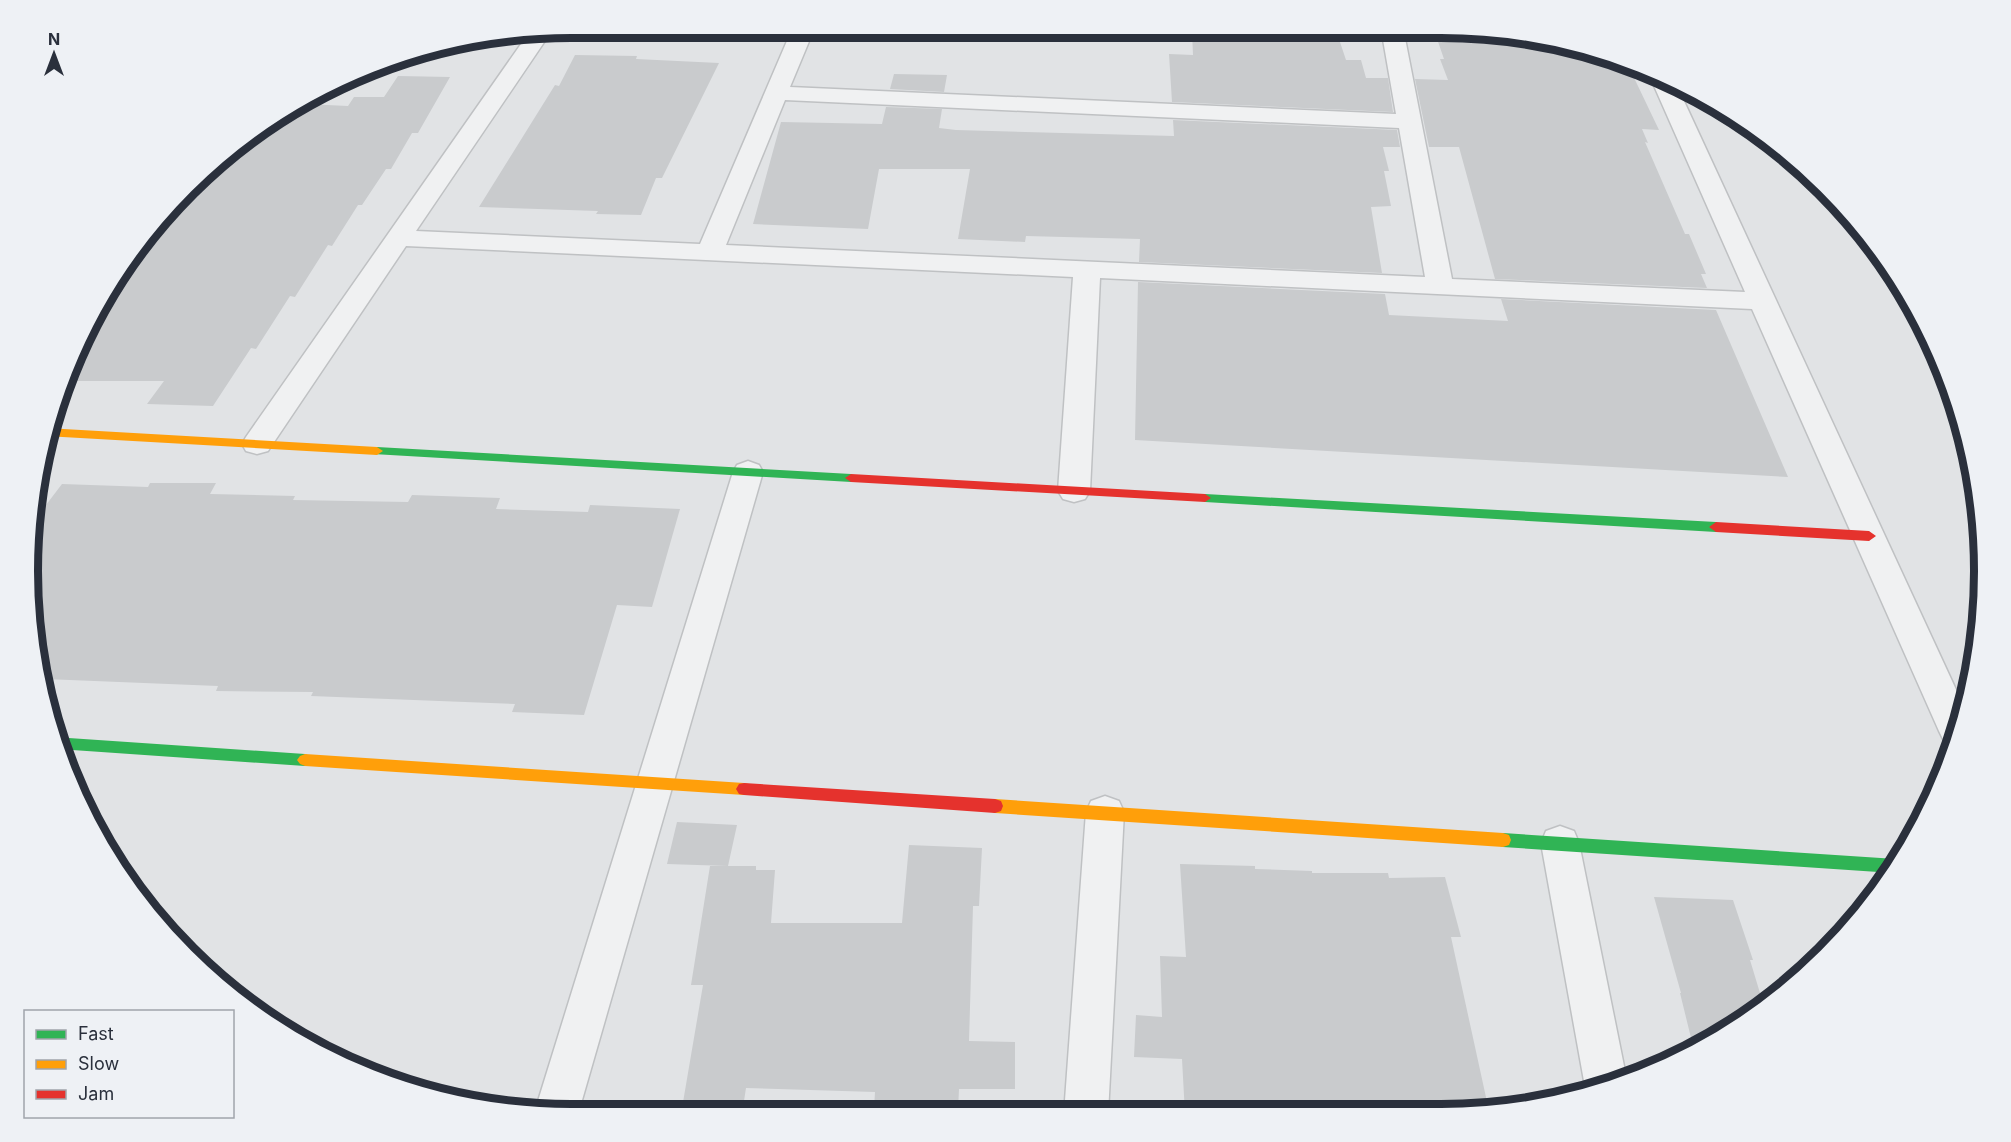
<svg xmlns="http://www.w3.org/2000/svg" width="2011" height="1142" font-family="Inter,sans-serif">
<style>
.building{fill:#c9cbcd}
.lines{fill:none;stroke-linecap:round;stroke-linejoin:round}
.street-casing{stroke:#bfc1c3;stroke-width:3}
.street{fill:#f0f1f2;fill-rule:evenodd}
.fast{fill:#30b455;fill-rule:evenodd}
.slow{fill:#ff9f0a;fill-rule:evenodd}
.jam{fill:#e5322d;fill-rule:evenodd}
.rim{fill:none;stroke:#2a303c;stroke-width:8}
</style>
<rect width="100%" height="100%" fill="#e1e3e5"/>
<path class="building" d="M1434,30h53l128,26 11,5 33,69 -17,-1 6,14 -3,-1 40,92h4l17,40h-5l6,14 -212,-9 -36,-132h-30l-14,-68 33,1 -8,-21h4z
M1192,32l146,4 8,24h15l5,18h22l5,34 -221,-10 -3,-48 24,1z
M575,55l62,1 -1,3 83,4 -57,115h-6l-15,37 -45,-1 2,-3 -119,-4 76,-122 4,1z
M894,74l53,1 -3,17 -54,-3z
M398,76l52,1 -32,56h-6l-21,36h-5l-24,36h-4l-26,41 -4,-1 -33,52 -5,-1 -34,53 -5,-1 -38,58 -66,-2 17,-23h-96l51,-113 121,-129 65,-35 43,2 6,-9h30z
M886,107l56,2 -3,19 17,2 218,6 -1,-16 224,10 3,17h-17l6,24h-5l7,35 -20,1 11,66 -243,-11 1,-23 -114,-3 -1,6 -67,-3 12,-70h-91l-11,60 -115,-5 28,-102 101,2z
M1138,282l247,12 4,21 119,6 -7,-22 215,11 72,167 -653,-37z
M150,483h66l-6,11 85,2 -2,4 115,2 4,-7 88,3 -4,11 92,3 2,-7 90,4 -28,98 -35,-2 -33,110 -72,-3 3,-8 -204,-8 2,-4 -97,-1 2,-5 -173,-7 -18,-108 6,-49 29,-38 86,3z
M677,822l60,3 -9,41 -61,-2z
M909,845l73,3 -3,58h-6l-4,135 46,1v47h-56l-1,21 -84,-1 1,-17 -129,-4 -4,26h-61l22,-129h-12l19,-119h46v4h19l-4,53h131z
M1180,864l75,2v3l57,2v2h76l1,5 56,-1 16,60h-10l38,174 -13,3h-291l-3,-55 -48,-2 2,-42 26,2 -2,-61 26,1z
M1654,897l79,3 20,60h-3l13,43 -51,39 -18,8 -14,-57h1z"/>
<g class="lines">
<defs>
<path id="street" d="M793,27h22l-25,60 606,27 -15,-86h22l49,251 293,13 -94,-213 3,-4 23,11 287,621 -11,37 -9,-3 -5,-10 -187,-422 -652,-31 -10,213 -5,8 -11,3 -11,-3 -5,-8 15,-214 -667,-31 -138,205 -11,3 -11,-3 -4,-7 4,-7 282,-403 23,-2 -135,199 284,13zM785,100l614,28 26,149 -699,-32z
M748,461l11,4 4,7 -185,642h-44l199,-642 4,-7z
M1105,796l14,5 5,11 -16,302h-44l22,-302 5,-11z
M1560,826l14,5 5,12 48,238 -12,5 -29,6 -45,-249 5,-12z"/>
</defs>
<use href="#street" class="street-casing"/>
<use href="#street" class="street"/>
<path class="fast" d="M377,447l474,27 6,4 -6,4 -478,-28 -2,-3 2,-3z
M1205,494l511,28 7,5 -7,5 -511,-30 -6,-4z
M54,737l251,17 5,2 3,4 -3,4 -5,2 -247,-17z
M1503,833l393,26 3,1 -6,13 -390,-26 -6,-2 -2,-5 2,-5z"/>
<path class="slow" d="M46,428l331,19 6,4 -6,4 -332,-19z
M305,754l439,29 5,1 3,5 -3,5 -5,1 -439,-29 -5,-2 -3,-4 3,-4z
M995,799l508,34 6,2 2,5 -2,5 -6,2 -508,-34 -6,-2 -2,-5 2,-5z"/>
<path class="jam" d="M851,474l354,20 6,4 -6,4 -354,-20 -6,-4z
M1716,522l153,9 7,5 -7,5 -153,-9 -7,-5z
M744,783l251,16 6,2 2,5 -2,5 -6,2 -251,-18 -5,-1 -3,-5 3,-5z"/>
</g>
<path d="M0 0H2011V1142H0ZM571 38H1441A533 533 0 0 1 1974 571V571A533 533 0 0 1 1441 1104H571A533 533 0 0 1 38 571V571A533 533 0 0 1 571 38Z" fill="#eef1f5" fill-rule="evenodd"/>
<path class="rim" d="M571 38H1441A533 533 0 0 1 1974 571V571A533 533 0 0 1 1441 1104H571A533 533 0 0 1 38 571V571A533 533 0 0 1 571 38Z"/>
<rect x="24" y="1010" width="210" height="108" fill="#eef1f5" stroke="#a0a4ab" stroke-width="1.5"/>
<rect x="36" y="1030" width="30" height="9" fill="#30b455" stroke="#a0a4ab" stroke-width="1.5"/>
<text x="78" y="1040" font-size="18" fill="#2a303c">Fast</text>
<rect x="36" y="1060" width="30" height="9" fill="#ff9f0a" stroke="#a0a4ab" stroke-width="1.5"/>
<text x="78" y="1070" font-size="18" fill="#2a303c">Slow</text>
<rect x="36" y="1090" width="30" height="9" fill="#e5322d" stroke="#a0a4ab" stroke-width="1.5"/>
<text x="78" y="1100" font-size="18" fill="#2a303c">Jam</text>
<g transform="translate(54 54)" stroke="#eef1f5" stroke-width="4.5" paint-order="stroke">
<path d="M0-4.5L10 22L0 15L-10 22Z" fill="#2a303c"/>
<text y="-9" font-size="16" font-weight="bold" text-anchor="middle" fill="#2a303c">N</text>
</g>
</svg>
